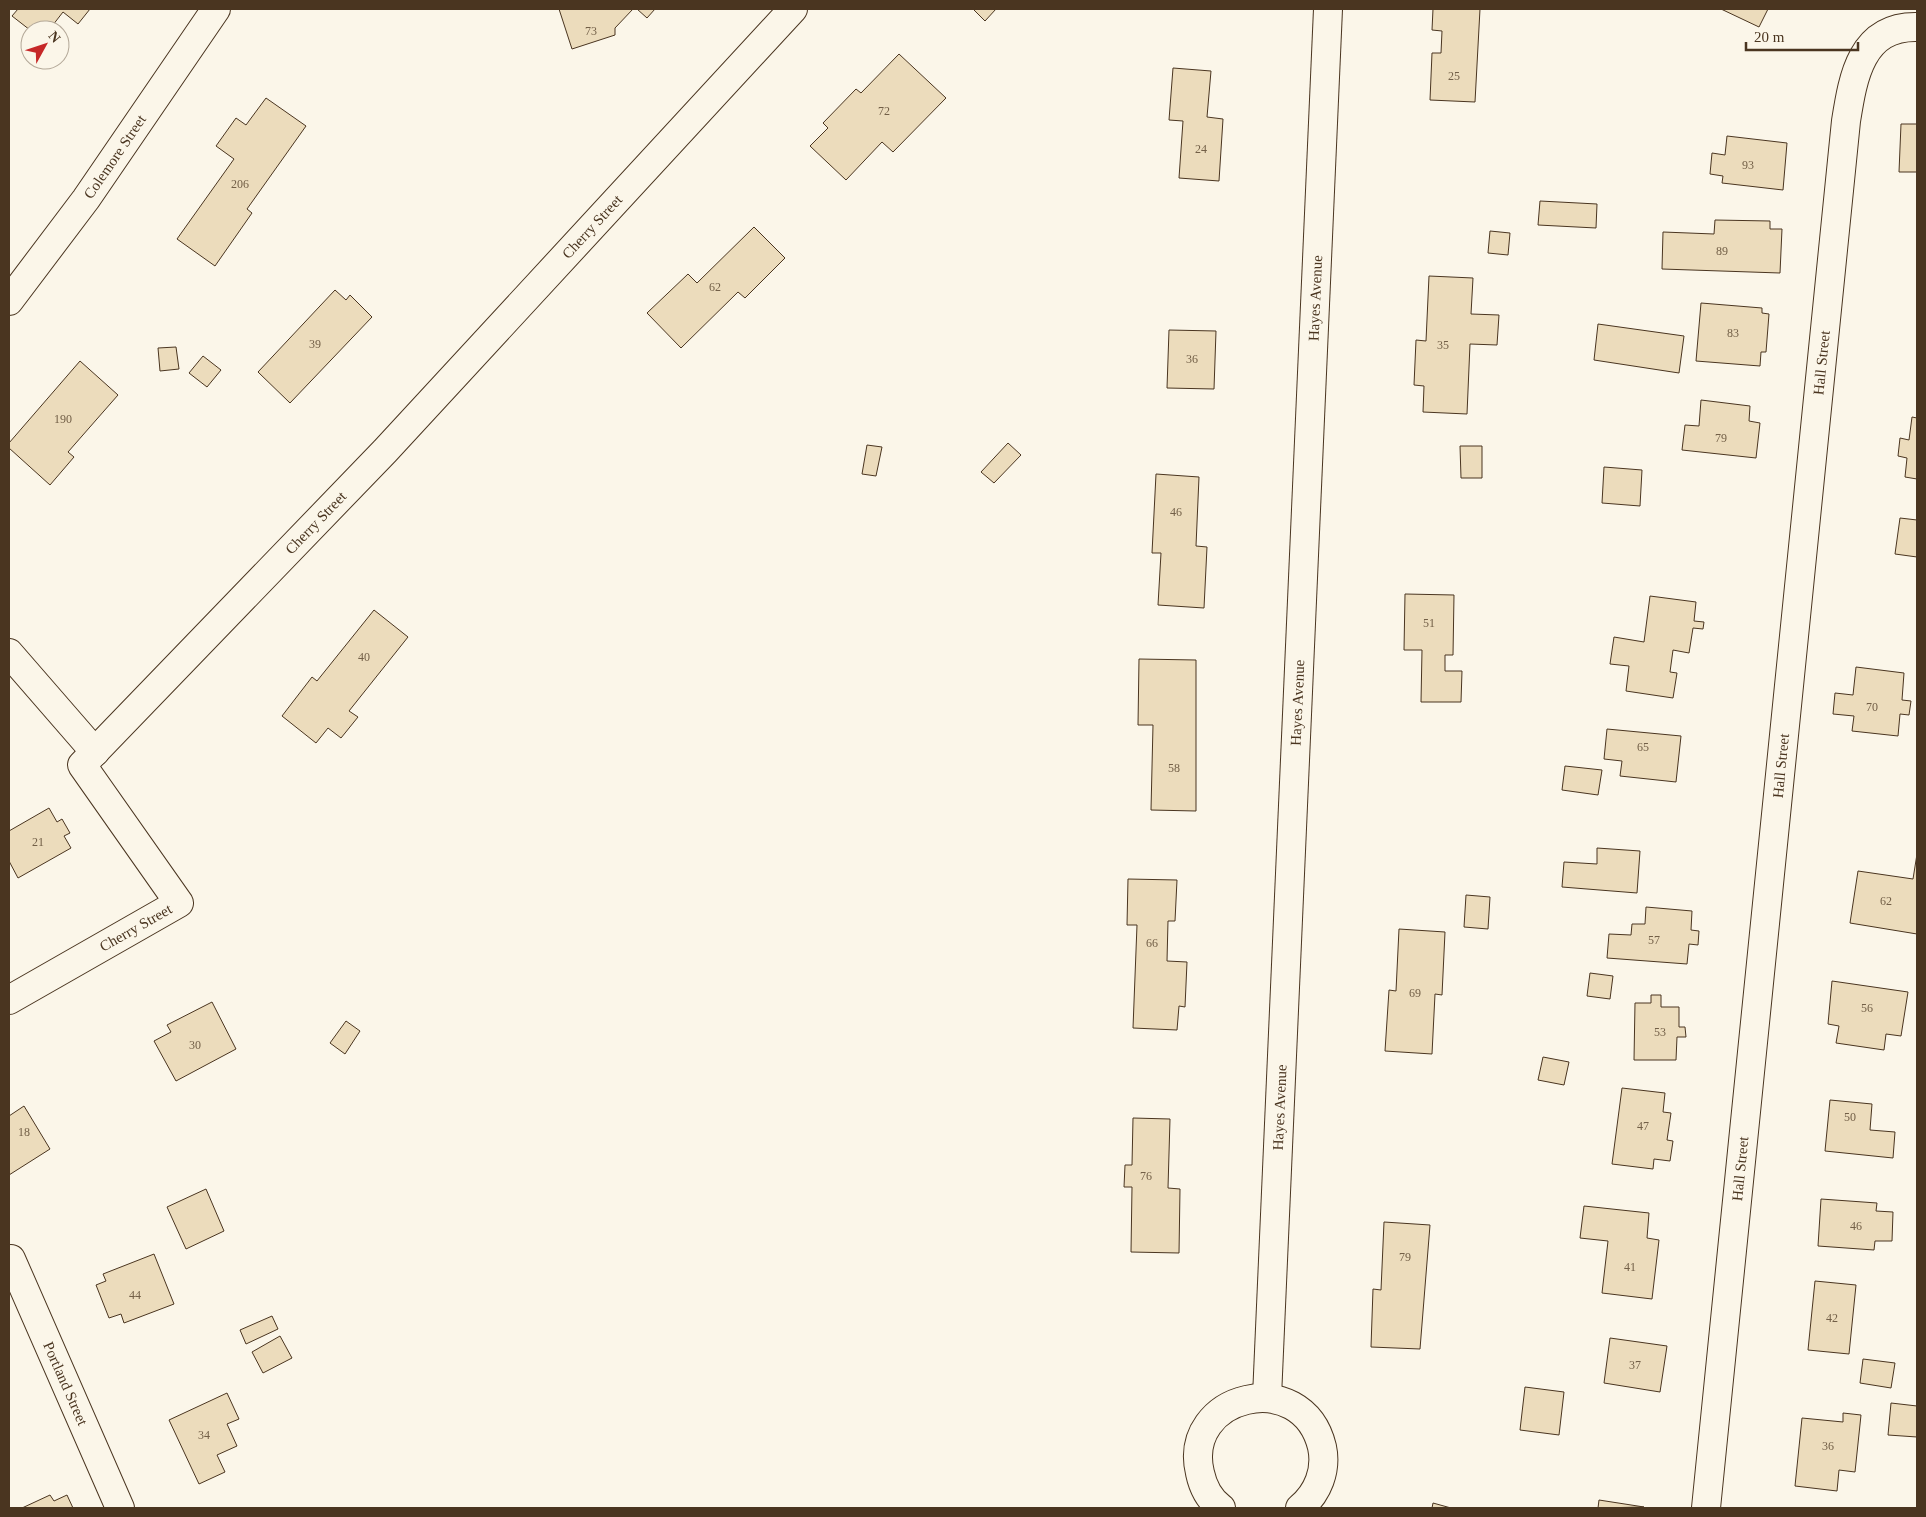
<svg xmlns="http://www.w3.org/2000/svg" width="1926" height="1517" font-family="'Times New Roman',serif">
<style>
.building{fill:#ecdcbc;stroke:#4a3520}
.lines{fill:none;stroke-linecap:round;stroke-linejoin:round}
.minor-casing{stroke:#4a3520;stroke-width:30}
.minor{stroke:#fbf6e9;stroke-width:28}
.labels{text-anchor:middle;stroke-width:4;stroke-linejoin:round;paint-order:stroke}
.number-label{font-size:12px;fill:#725f47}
.street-label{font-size:15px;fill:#4a3520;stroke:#fbf6e9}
</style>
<rect width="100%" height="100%" fill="#fbf6e9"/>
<path class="building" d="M18,9h72l-12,15 -15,-12 -14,18h-19l-18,-14z
M559,9h74l-18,19v7l-43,14z
M637,9h18l-8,9z
M973,9h23l-11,12z
M1433,9h47l-5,93 -45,-2 2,-47h9l1,-22 -10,-1z
M1721,9h47l-9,18z
M899,54l47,44 -53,54 -11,-10 -36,38 -36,-34 18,-18 -5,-5 33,-34 5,4z
M1173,68l38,3 -4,46 16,2 -4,62 -40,-3 4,-57 -14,-1z
M266,98l40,28 -59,83 5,4 -37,53 -38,-27 57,-80 -18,-13 20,-28 10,7z
M1901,124h16v48h-18z
M1727,136l60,7 -4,47 -61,-7 1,-7 -13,-2 2,-21 13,2z
M1540,201l57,3 -1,24 -58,-3z
M1715,220l55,1v8h12l-2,44 -118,-4 1,-37 51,2z
M754,227l31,31 -40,40 -7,-6 -57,56 -34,-35 41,-39 9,9z
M1490,231l20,2 -2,22 -20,-2z
M1429,276l44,2 -2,36 28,1 -2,30 -27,-1 -3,70 -44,-2 1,-26 -10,-1 2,-45 10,1z
M335,290l11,10 4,-5 22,22 -82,86 -32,-31z
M1701,303l61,5v5l7,1 -3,38h-5l-1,14 -64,-5z
M1598,324l86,12 -5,37 -85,-13z
M1169,330l47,1 -2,58 -47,-1z
M176,347l3,22 -19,2 -2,-23z
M203,356l18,14 -14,17 -18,-14z
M80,361l38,34 -50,57 6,5 -24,28 -41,-37v-5z
M1701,400l49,6 -1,15 11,2 -4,35 -74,-8 3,-25 14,1z
M1912,417l5,1v61l-12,-2 2,-19 -9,-2 2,-18 9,2z
M1008,443l13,12 -27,28 -13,-11z
M867,445l15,2 -6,29 -14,-2z
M1460,446h22v32h-21z
M1604,467l38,3 -2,36 -38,-3z
M1156,474l43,3 -3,69 11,1 -3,61 -46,-3 3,-52h-9z
M1900,518l17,2v37l-22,-3z
M1405,594l49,1 -1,60h-8v16h17l-1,31h-40l1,-52h-18z
M1650,596l46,6 -2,19 10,1 -1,7 -10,-1 -4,25 -16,-3 -3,22 7,1 -4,25 -47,-7 3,-25 -19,-2 4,-27 30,5z
M374,610l34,27 -59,74 9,6 -17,21 -13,-10 -12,15 -34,-27 30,-39 5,4z
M1139,659l57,1v151l-45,-1 2,-85h-15z
M1856,667l48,6 -2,27 9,1 -2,14 -9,-1 -2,22 -46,-5 2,-15 -21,-2 2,-21 18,2z
M1607,729l74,7 -5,46 -56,-6 2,-15 -18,-2z
M1565,766l37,4 -4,25 -36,-5z
M49,808l8,14 5,-3 8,14 -6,3 7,12 -53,30 -9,-17v-30z
M1597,848l43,3 -3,42 -75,-6 2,-25 33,2z
M1917,854v80l-67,-11 8,-52 55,8z
M1128,879l49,1 -2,41h-7l-1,40 20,1 -2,45 -6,-1 -2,24 -44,-2 4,-103h-10z
M1466,895l24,2 -2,32 -24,-2z
M1646,907l46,4 -1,19 8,1 -1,14 -9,-1 -2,20 -80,-6 2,-24 22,1 1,-11h13z
M1399,929l46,3 -3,63 -7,-1 -3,60 -47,-3 4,-61 7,1z
M1590,973l23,3 -3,23 -23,-3z
M1832,981l76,11 -7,44 -15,-2 -2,16 -48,-7 3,-17 -11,-2z
M1651,995h10v12h18v20h6l1,10h-9l-1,23h-42l1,-57h16z
M212,1002l24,47 -60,32 -22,-40 17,-9 -4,-7z
M346,1021l14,10 -15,23 -15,-11z
M1543,1057l26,5 -5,23 -26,-5z
M1622,1088l43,5 -2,19 8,1 -4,27 6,1 -3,20 -16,-2 -1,10 -41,-5z
M1830,1100l42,4 -2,26 25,2 -2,26 -68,-7z
M24,1106l26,43 -41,26v-59z
M1133,1118l37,1 -2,69 12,1 -1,64 -48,-1 1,-65h-8l1,-22h7z
M206,1189l18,42 -38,18 -19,-42z
M1821,1199l56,4 -1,8 17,1 -1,29h-17l-1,9 -56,-4z
M1584,1206l65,7 -2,25 12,2 -7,59 -50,-6 6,-52 -28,-3z
M1384,1222l46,3 -10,124 -49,-2 2,-58 8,1z
M154,1254l20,50 -50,19 -3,-9 -12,4 -13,-33 10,-4 -3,-7z
M1815,1281l41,4 -7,69 -41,-4z
M272,1316l6,13 -32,15 -6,-14z
M280,1336l12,22 -29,15 -11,-21z
M1610,1338l57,8 -7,46 -56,-9z
M1863,1359l32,4 -4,25 -31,-5z
M1525,1387l39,5 -5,43 -39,-5z
M227,1393l12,26 -12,5 10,22 -20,9 8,17 -26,12 -30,-64z
M1891,1403l26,3v31l-29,-2z
M1843,1413l18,2 -6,57 -16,-2 -2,21 -42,-5 7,-68 41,4z
M50,1495l4,6 13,-6 6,13h-51z
M1599,1500l45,7 -46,1z
M1433,1503l18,5h-19z"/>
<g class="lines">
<defs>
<g id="minor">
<path id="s1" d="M9,301l77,-102 130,-190"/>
<path d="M9,653l86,99"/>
<path id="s2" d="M9,1000l170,-97 -97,-138 303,-314 408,-442"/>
<path id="s3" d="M11,1259l109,249"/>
<path id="s4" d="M1267,1397l61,-1388"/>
<path d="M1221,1508c-11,-8 -18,-21 -21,-35 -19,-78 102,-108 122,-26 5,23 -4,46 -22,61"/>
<path id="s5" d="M1706,1508l140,-1387c7,-44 15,-95 71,-94"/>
</g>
</defs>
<use href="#minor" class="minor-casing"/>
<use href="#minor" class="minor"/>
</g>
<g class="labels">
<g class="number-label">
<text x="591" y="35">73</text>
<text x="1454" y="80">25</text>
<text x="884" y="115">72</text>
<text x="1201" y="153">24</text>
<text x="1748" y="169">93</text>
<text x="240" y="188">206</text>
<text x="1722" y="255">89</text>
<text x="715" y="291">62</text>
<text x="1733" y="337">83</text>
<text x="315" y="348">39</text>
<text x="1443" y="349">35</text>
<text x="1192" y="363">36</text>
<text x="63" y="423">190</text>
<text x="1721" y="442">79</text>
<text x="1176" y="516">46</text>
<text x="1429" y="627">51</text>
<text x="364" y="661">40</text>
<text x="1872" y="711">70</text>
<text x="1643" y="751">65</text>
<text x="1174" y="772">58</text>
<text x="38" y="846">21</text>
<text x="1886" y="905">62</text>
<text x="1654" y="944">57</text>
<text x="1152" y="947">66</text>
<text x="1415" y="997">69</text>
<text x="1867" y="1012">56</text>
<text x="1660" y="1036">53</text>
<text x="195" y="1049">30</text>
<text x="1850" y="1121">50</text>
<text x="1643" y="1130">47</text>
<text x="24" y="1136">18</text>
<text x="1146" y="1180">76</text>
<text x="1856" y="1230">46</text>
<text x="1405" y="1261">79</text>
<text x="1630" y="1271">41</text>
<text x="135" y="1299">44</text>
<text x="1832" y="1322">42</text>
<text x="1635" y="1369">37</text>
<text x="204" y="1439">34</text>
<text x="1828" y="1450">36</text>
</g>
<g class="street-label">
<text dy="5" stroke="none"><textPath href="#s1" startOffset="179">Colemore Street</textPath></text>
<text dy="5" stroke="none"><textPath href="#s2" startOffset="1106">Cherry Street</textPath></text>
<text dy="5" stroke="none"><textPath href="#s4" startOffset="1100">Hayes Avenue</textPath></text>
<text dy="5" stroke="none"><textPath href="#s5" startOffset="1151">Hall Street</textPath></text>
<text dy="5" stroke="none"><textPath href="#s2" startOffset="701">Cherry Street</textPath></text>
<text dy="5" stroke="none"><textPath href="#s4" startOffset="695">Hayes Avenue</textPath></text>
<text dy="5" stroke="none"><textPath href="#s5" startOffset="746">Hall Street</textPath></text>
<text dy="5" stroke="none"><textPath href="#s2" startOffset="146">Cherry Street</textPath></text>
<text dy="5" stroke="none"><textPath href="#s4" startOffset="290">Hayes Avenue</textPath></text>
<text dy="5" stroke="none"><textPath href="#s5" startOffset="341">Hall Street</textPath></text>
<text dy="5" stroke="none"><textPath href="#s3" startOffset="136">Portland Street</textPath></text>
</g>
</g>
<rect width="1926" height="1517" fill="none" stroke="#4a3520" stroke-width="20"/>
<g transform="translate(45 45) rotate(50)"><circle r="24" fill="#fbf6e9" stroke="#b4a999"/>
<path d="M0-4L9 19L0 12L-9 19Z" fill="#c62828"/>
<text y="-8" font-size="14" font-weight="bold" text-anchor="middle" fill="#4a3520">N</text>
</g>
<path d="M1746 42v8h112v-8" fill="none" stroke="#4a3520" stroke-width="2.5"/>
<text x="1754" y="42" font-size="15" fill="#4a3520" stroke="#fbf6e9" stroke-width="4" paint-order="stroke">20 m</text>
</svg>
